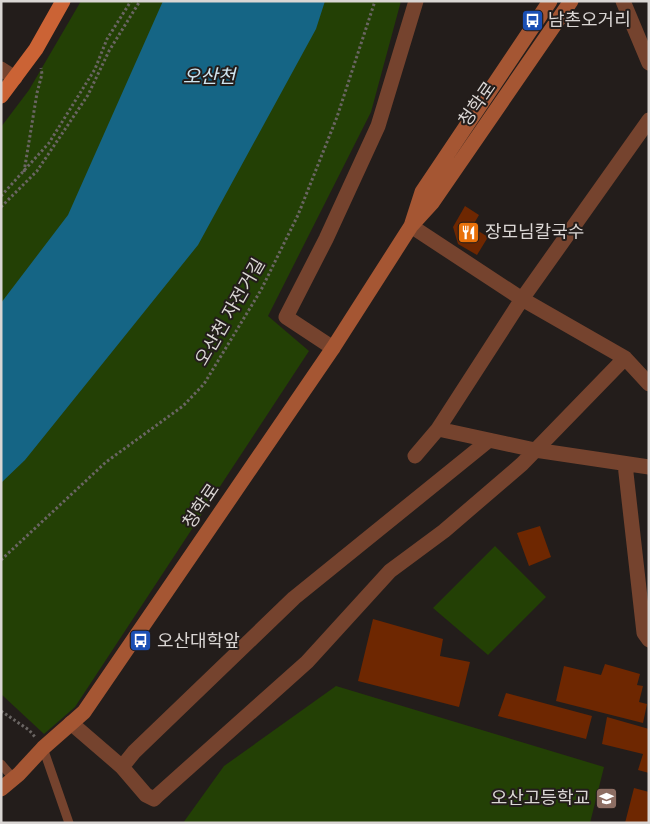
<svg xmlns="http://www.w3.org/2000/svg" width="650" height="824" font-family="Rubik,'Noto Sans KR',sans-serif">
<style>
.green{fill:#234005}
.water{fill:#156585}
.building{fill:#6e2701}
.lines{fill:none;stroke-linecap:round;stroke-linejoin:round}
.path{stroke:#6a6563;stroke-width:3;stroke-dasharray:2.5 2.5;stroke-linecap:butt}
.lane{stroke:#75432e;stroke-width:9}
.street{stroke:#75432e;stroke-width:15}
.secondary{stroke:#a55633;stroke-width:15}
.primary{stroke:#cb6335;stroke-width:15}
.labels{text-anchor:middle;stroke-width:4;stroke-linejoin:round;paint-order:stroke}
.poi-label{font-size:18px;fill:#dad6d4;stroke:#231d1b;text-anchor:start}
.street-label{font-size:18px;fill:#dad6d4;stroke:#231d1b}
.water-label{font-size:19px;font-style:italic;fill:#cfe5f0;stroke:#231d1b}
</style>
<rect width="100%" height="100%" fill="#231d1b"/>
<path class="green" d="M81,1h320l-30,111 -103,204 41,35 -234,356 -31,27 -43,-40v-567l28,-37z
M495,546l51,51 -58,58 -55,-47z
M336,686l268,81 -14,56h-407l41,-57z"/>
<path class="water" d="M163,1h162l-9,28 -118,216 -173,215 -24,23v-180l67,-88z"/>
<path class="building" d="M465,206l14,9 -7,12 16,10 -11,18 -19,-11 -5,-17z
M540,526l11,31 -22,9 -12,-33z
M373,619l70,20 -3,17 30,6 -11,45 -101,-26z
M605,664l35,10 -3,11 6,1 -4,16 8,2 -4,19 -87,-22 8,-35 37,9z
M506,693l86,23 -6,23 -88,-23z
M607,717l42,12v44l-11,-3 5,-16 -41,-10z
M634,788l15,4v31h-24z"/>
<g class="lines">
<path class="path" d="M24,172l13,-79 5,-19 -1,-6
M1,196l48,-53 46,-74 12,-30 24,-38
M1,207l36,-36 51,-76 21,-44 31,-50
M1,560l105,-98 77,-56 21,-22 57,-94 37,-75 39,-98 38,-116
M1,711l28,19 6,7"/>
<path class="lane" d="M43,748l26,75
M1,764l13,15"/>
<path class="street" d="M623,1l26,62
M1,69l14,9
M411,226l111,73 127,-179
M333,348l-47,-31 40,-78 52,-113 38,-125
M438,429l97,21 114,17
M488,441l-194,157 -160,154 -12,15 24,28 8,4 3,-3 150,-134 83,-91 54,-40 78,-67 103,-106
M415,456l23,-27 84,-130 103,59 24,26
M625,464l19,169 5,7
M71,723l51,44"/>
<path class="secondary" d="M412,223l10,-31 128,-191
M1,789l18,-15 24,-26 41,-36 249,-364 78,-122 21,-23 139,-202"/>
<path class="primary" d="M1,96l35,-47 27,-48"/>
</g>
<defs>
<symbol id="bus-square" viewBox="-11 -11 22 22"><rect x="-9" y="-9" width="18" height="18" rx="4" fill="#1a4fb4" stroke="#231d1b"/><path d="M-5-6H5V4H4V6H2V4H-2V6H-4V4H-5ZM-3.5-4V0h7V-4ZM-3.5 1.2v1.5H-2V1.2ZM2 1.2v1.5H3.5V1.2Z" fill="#fff"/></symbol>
<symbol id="restaurant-square" viewBox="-11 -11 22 22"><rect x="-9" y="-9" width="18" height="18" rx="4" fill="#e8710a" stroke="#231d1b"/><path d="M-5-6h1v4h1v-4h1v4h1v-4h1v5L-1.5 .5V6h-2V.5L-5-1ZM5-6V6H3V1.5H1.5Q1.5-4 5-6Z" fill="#fff"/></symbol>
<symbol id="school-square" viewBox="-11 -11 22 22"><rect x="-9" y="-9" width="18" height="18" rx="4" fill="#8d6e63" stroke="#231d1b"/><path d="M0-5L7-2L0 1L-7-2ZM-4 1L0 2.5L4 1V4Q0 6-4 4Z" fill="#fff"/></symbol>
</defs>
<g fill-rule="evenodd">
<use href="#bus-square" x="520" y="8" width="25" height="25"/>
<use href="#restaurant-square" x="456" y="220" width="25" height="25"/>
<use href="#bus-square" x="128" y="628" width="25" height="25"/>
<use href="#school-square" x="594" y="786" width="25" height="25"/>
</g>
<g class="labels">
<g class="poi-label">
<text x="548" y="26">남촌오거리</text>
<text x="485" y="238">장모님칼국수</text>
<text x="157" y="647">오산대학앞</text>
<text x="590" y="804" text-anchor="end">오산고등학교</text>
</g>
<g class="street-label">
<text transform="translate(477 104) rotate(-55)" y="6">청학로</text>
<text transform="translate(230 312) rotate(-60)" y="6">오산천 자전거길</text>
<text transform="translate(201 506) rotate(-56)" y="6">청학로</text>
</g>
<g class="water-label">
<text x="209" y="83">오산천</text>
</g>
</g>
<rect width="650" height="824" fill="none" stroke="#dad6d4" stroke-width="5"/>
</svg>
